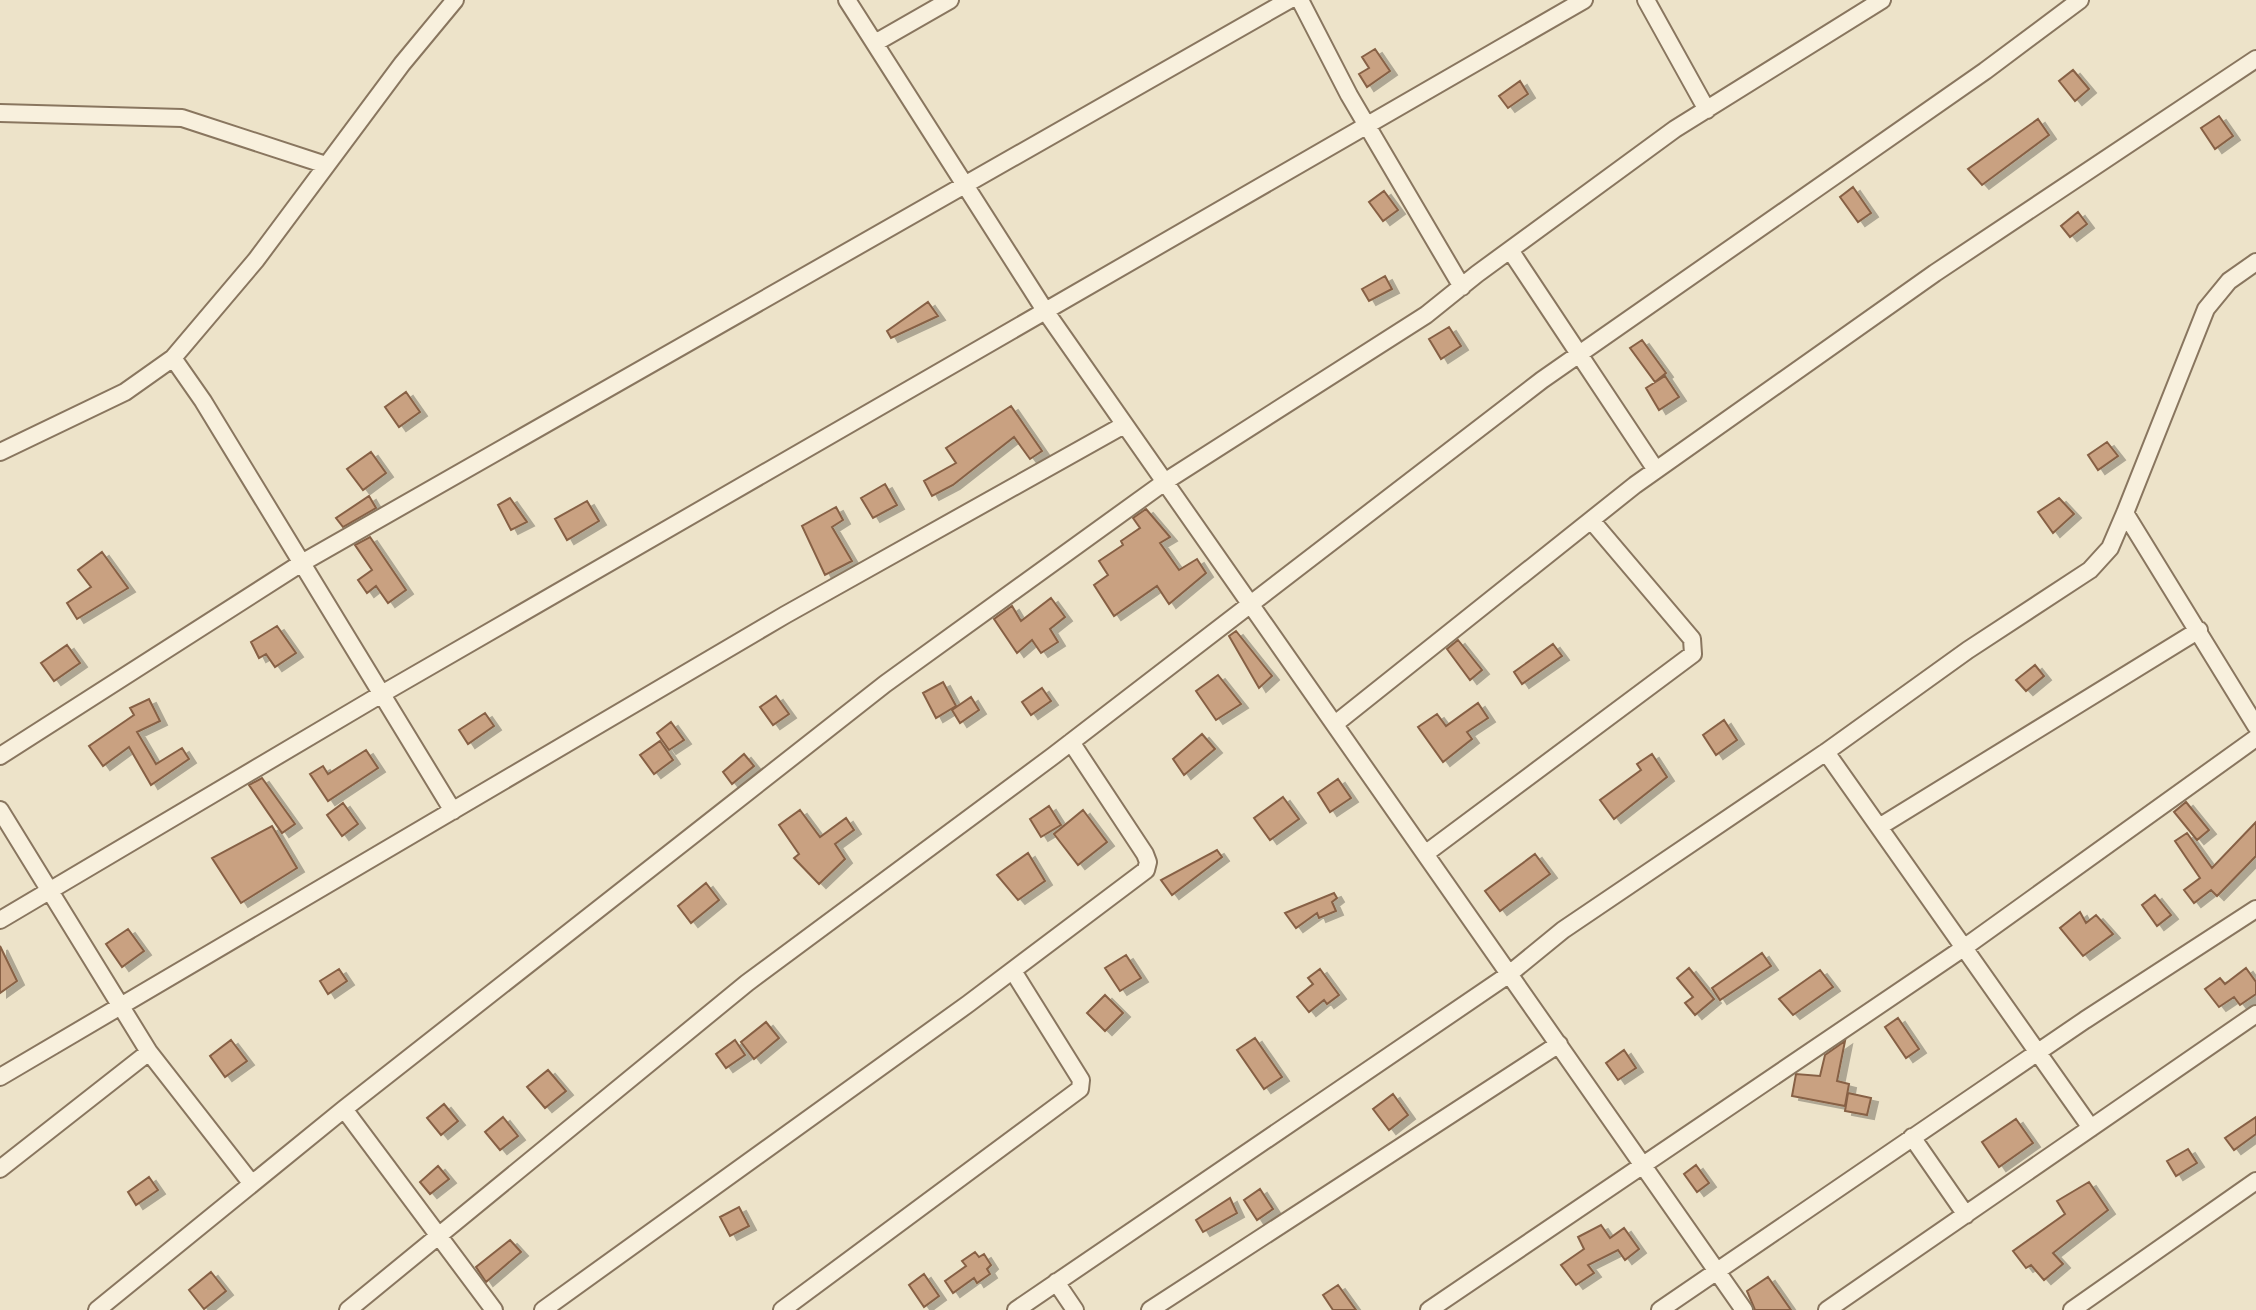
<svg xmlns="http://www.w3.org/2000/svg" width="2256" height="1310" font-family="'Libre Baskerville',serif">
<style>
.building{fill:#c9a181;stroke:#876145;stroke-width:2;filter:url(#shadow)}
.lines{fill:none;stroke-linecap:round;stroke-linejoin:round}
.minor-casing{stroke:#89765f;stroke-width:20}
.minor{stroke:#f8f0dd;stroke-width:16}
</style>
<defs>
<filter id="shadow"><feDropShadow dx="7" dy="4" stdDeviation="0" flood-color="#0004"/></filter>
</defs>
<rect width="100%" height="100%" fill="#ede3c9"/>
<path class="building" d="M1375,49l15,22 -23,16 -8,-13 10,-6 -7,-11z
M2073,70l16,19 -14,12 -16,-20z
M1520,81l8,13 -20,14 -9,-12z
M2219,116l14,20 -18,13 -14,-21z
M2038,119l11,16 -67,50 -14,-16z
M1853,187l18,26 -13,9 -18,-25z
M1384,191l14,19 -15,11 -14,-19z
M2078,212l9,12 -17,13 -9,-11z
M1385,276l7,13 -23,12 -7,-12z
M928,302l10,14 -47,22 -4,-7z
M1449,327l12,19 -20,13 -12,-20z
M1642,340l24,33 -11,9 -25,-34z
M1665,376l14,21 -20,13 -13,-22z
M406,392l14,20 -21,15 -14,-20z
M1011,406l31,45 -12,8 -16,-22 -61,48 -21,11 -8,-15 32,-18 -10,-15z
M2107,442l11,14 -20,14 -10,-15z
M371,452l15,21 -23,17 -16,-21z
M885,484l12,21 -24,13 -12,-20z
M369,496l7,12 -33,19 -7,-9z
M510,498l17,24 -16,8 -13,-25z
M2059,498l15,16 -21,19 -15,-21z
M587,501l12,20 -32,19 -12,-21z
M836,507l7,13 -11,7 20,34 -27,14 -23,-49z
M1146,509l24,28 -10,6 19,27 18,-11 9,14 -37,31 -12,-18 -43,30 -20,-31 14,-10 -9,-14 24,-16 -2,-4 19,-13 -7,-10z
M370,537l36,53 -18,13 -12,-17 -9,7 -9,-13 14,-10 -17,-25z
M102,552l26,36 -51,31 -10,-16 24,-16 -13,-17z
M1051,598l14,19 -15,12 8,13 -17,11 -9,-13 -15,13 -23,-34 18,-13 9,15z
M277,626l19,27 -21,14 -9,-13 -7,4 -8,-16z
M1236,631l36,45 -13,12 -30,-52z
M1458,640l24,30 -12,10 -23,-31z
M1553,644l9,12 -40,28 -8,-12z
M67,645l13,18 -26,18 -13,-18z
M2035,665l9,11 -18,15 -10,-11z
M1218,675l23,29 -25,16 -20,-29z
M943,682l13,24 -20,12 -13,-25z
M1042,688l9,13 -20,14 -9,-13z
M776,696l13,18 -16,11 -13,-18z
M971,697l8,13 -19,13 -8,-13z
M149,699l11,22 -23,11 19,32 26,-16 7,11 -38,26 -22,-38 -26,19 -14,-20 45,-31 -4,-7z
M1478,703l10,15 -21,14 5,7 -29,23 -25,-35 19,-13 9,12z
M485,713l9,13 -26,18 -9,-14z
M1724,720l13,20 -21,15 -13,-20z
M671,722l13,18 -15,10 -12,-17z
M1202,734l13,15 -31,26 -11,-16z
M660,741l13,19 -19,14 -14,-19z
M366,750l12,18 -50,33 -18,-27 13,-8 5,8z
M744,754l10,12 -22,18 -9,-12z
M1652,754l15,23 -53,42 -14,-19 41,-30 -4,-6z
M262,778l33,46 -13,9 -33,-48z
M1338,779l13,19 -21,14 -12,-19z
M1283,797l16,22 -29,21 -16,-22z
M2186,802l23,28 -12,10 -23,-28z
M343,803l15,21 -16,12 -15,-21z
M1049,806l12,19 -20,12 -11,-18z
M800,810l20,27 26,-19 8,12 -19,14 10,15 -26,25 -25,-26 5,-4 -20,-29z
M1083,810l24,32 -29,23 -24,-31z
M2256,822v34l-39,40 -6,-6 -17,13 -10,-13 16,-12 -25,-37 12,-8 25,35z
M272,826l25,42 -56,35 -29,-45z
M1217,850l5,7 -50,38 -11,-15z
M1028,853l17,28 -27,19 -21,-25z
M1535,854l15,20 -50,37 -15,-20z
M706,883l13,17 -28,23 -13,-17z
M1334,893l3,5 -5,4 4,9 -17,7 -2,-5 -21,15 -11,-15z
M2155,895l16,20 -14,11 -15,-21z
M2080,912l6,11 10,-8 17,19 -30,22 -23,-28z
M128,929l16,22 -22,16 -16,-23z
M0,946l17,35 -17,12z
M1762,953l9,13 -51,34 -8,-12z
M1126,955l15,23 -21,13 -15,-23z
M1689,968l25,31 -19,16 -10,-12 8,-6 -16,-19z
M2246,968l10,14v12l-16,11 -6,-8 -15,10 -14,-18 15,-11 5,6z
M339,969l8,12 -19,13 -8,-13z
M1320,969l19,26 -12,9 -3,-4 -15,12 -12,-15 16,-13 -5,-6z
M1820,970l13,17 -40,28 -14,-16z
M1105,995l18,18 -18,18 -18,-18z
M1898,1018l21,31 -13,9 -21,-31z
M766,1022l13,16 -25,21 -13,-17z
M1255,1038l27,39 -18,12 -27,-39z
M231,1040l16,21 -22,16 -15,-21z
M735,1040l10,15 -19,13 -10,-14z
M1845,1041l-8,40 12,3 -4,22 -53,-10 4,-22 24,2 5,-21z
M1624,1050l12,18 -18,12 -12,-17z
M548,1070l18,21 -21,17 -18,-21z
M1848,1093l23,5 -4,17 -22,-4z
M1393,1094l15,21 -19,15 -16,-21z
M444,1104l14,17 -17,14 -14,-17z
M503,1117l15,19 -18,14 -15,-18z
M2256,1117v17l-22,16 -9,-12z
M2016,1119l17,24 -34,24 -17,-25z
M2188,1149l9,14 -21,13 -9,-15z
M1696,1165l13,18 -12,9 -13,-18z
M438,1166l11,13 -19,15 -10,-12z
M149,1177l9,13 -22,15 -8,-13z
M2089,1182l19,28 -55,43 10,11 -19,16 -13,-15 -5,3 -13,-17 52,-37 -8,-13z
M1260,1189l13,20 -16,11 -13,-20z
M1230,1198l7,15 -34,19 -7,-12z
M739,1207l10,19 -19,10 -10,-19z
M1601,1225l9,13 14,-10 15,21 -14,11 -7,-10 -30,15 6,8 -18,12 -15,-20 23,-16 -6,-12z
M510,1240l11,12 -35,30 -10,-15z
M975,1252l4,5 5,-3 7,11 -4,4 3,5 -13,9 -3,-5 -21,15 -8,-12 21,-15 -4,-5z
M211,1272l15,19 -22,18 -15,-19z
M924,1274l15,22 -15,11 -15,-22z
M1768,1277l23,33h-36l-8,-19z
M1338,1285l18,25h-23l-10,-15z"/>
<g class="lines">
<defs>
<path id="minor" d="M847,0l199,312 698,998
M1300,0l49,95 113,192
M1646,0l61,110
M875,43l75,-43
M0,113l182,5 144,47
M1510,250l146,220
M173,358l30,43 250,410
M0,452l125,-60 48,-34 83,-98 146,-196 53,-64
M2125,513l131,213
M1335,724l300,-239 300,-212 321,-214
M1826,752l265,376
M0,756l300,-192 989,-564
M0,810l149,242 103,132
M1879,827l320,-197
M1425,854l268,-200 -1,-15 -101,-119
M0,920l380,-225 1204,-695
M0,1077l785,-462 339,-190
M344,1109l150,201
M1912,1137l54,78
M0,1169l149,-117
M1056,1282l19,28
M97,1310l247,-201 541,-425 281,-203 260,-166 51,-41 198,-145 207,-129
M348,1310l399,-327 306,-227 489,-376 443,-309 95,-71
M543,1310l425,-306 178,-134 2,-8 -3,-8 -74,-112
M782,1310l298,-221 1,-9 -68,-109
M1016,1310l492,-335 55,-45 263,-178 142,-102 122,-80 20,-22 15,-35 81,-204 23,-28 27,-19
M1150,1310l409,-266
M1429,1310l536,-363 291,-209
M1660,1310l425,-290 171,-111
M1827,1310l429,-296
M2072,1310l184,-129"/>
</defs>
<use href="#minor" class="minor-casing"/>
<use href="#minor" class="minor"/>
</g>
</svg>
